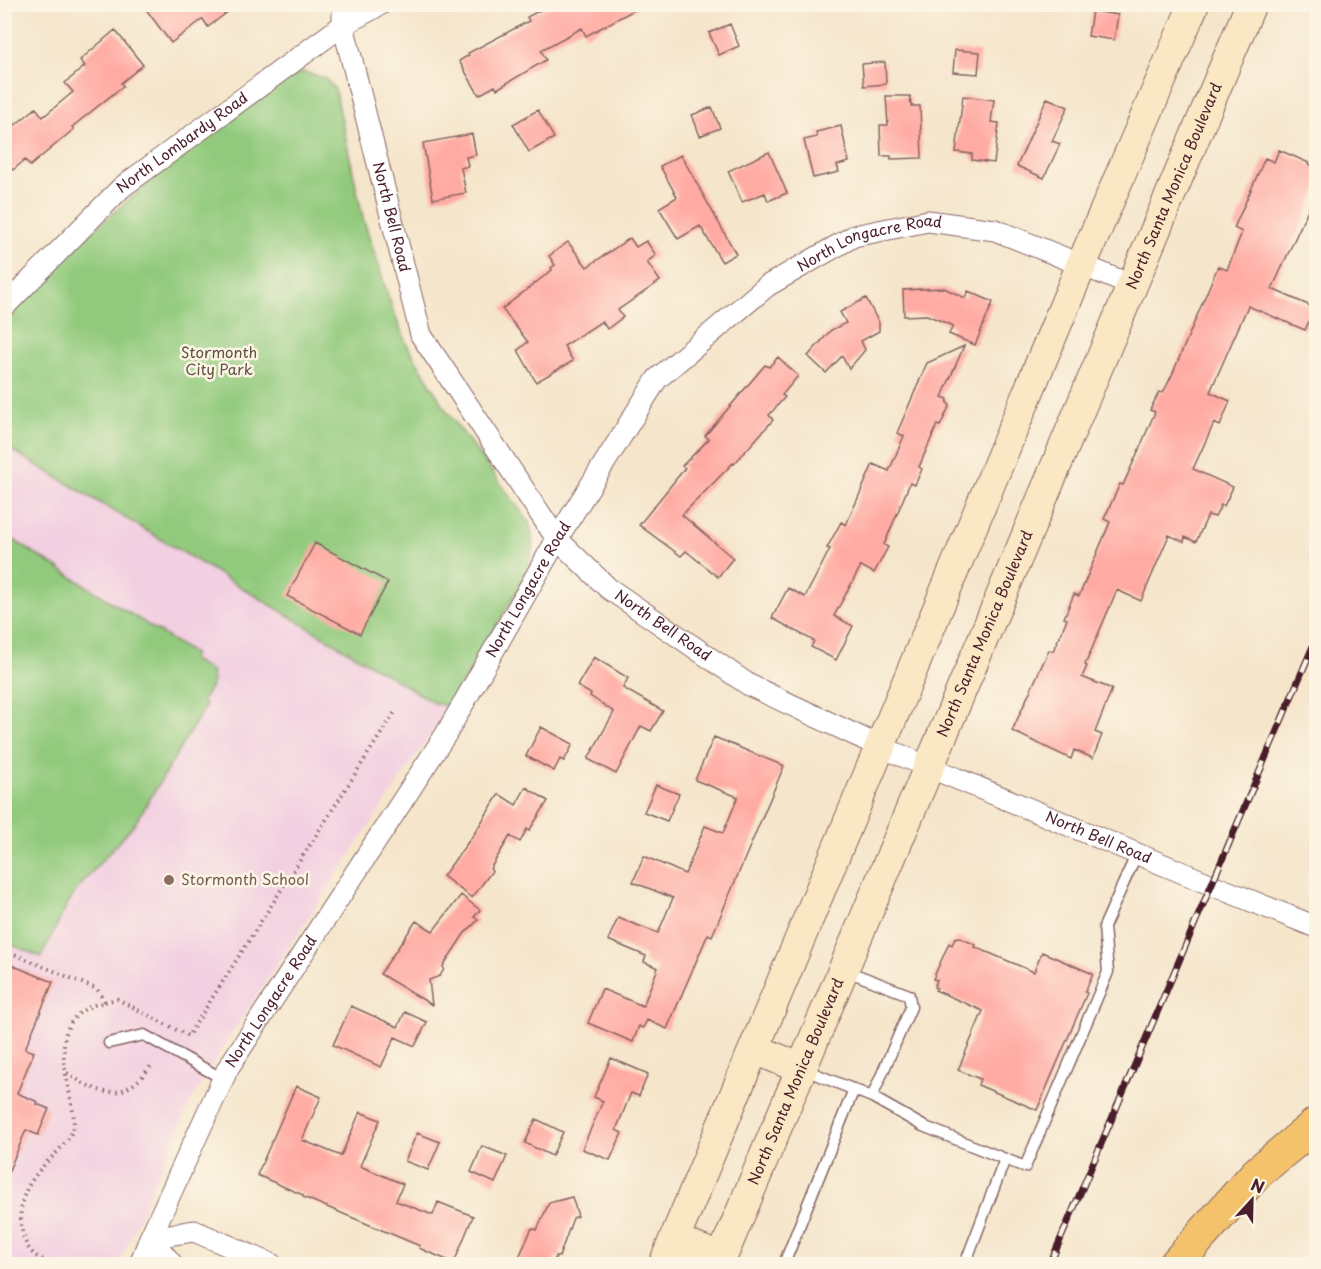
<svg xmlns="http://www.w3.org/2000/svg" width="1321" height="1269" font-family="'Playpen Sans',sans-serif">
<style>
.built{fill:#f2cfe1}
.green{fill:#92ca7d;stroke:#6e7454;stroke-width:1.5}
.building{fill:#ffaaa3}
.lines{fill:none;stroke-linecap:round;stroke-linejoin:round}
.lane-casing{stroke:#866463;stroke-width:13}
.street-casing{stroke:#866463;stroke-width:23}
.secondary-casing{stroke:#866463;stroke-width:32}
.primary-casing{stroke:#866463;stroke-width:35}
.path{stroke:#866463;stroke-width:4;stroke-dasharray:1.5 4.5;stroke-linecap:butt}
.lane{stroke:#fff;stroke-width:10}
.street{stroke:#fff;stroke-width:21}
.secondary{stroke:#fae7c3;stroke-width:30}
.primary{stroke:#f3c26a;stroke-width:33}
.rail-casing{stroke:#4a1f2b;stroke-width:7}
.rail{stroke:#fcf5e5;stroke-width:4.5;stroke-dasharray:14;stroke-linecap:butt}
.education-dot{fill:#8d6e63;stroke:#fcf5e5;stroke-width:2}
.labels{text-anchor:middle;stroke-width:5;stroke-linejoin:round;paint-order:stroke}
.street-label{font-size:15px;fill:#4a1f2b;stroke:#fcf5e5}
.park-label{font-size:15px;fill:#605244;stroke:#fcf5e5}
.education-label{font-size:15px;fill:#785e54;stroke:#fcf5e5;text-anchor:start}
</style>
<rect width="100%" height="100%" fill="#fcf5e5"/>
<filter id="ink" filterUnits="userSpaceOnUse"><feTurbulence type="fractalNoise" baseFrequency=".0167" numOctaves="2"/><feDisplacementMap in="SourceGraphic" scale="12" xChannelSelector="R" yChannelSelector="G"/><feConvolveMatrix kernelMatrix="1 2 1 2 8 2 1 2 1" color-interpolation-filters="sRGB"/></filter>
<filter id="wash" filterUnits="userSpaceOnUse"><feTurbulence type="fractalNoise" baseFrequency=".008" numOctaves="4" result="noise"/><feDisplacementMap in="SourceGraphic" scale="24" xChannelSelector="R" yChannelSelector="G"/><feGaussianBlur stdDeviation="1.35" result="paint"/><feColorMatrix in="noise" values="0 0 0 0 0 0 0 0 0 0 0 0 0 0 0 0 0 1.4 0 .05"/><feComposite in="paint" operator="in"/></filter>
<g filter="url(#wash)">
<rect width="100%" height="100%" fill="#f5e5ca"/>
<path class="built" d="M5,446l431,258 13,2 -214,322 -43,71 -17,36 -56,129h-114z"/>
<path class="green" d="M303,72l22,6 10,11 28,129 29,90 14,35 40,67 83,112c8,23 1,43 -9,64l-71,120 -13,-2 -431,-258v-129l68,-69 94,-81 113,-85z
M4,534l190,120 -3,5 20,12 2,11 -11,20 4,3 -70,117 -58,66 -11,17 -26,52 -36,-15z"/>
<g id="blocks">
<path class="building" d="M142,4h96l-30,23 -5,-8 -32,24z
M552,4h93l-59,32 -4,-8 -41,22 5,10 -49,29 -2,-3 -16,9 -20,-34 10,-6 -1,-2 61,-32 -2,-4z
M1092,11l26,4 -4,25 -26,-4z
M730,24l9,22 -20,9 -10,-22z
M115,30l28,35 -22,18 2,3 -51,41 2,2 -44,37 -5,-6 -12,10 -9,-10v-26l32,-26 7,9 30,-25 -8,-9 20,-17 -5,-6z
M955,50l25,2 -2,22 -25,-2z
M885,62l1,22 -22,2 -2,-22z
M886,96h24l1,10h9l2,52 -31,1v-3h-10l-1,-31h8z
M963,96l31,4 -3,22 8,1 -5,40 -22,-3v-6l-16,-2z
M1047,98l21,9 -16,34 8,3 -16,34 -27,-12z
M712,107l8,21 -20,8 -8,-21z
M538,110l16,28 -25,14 -16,-28z
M841,126l8,36 -12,3 2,7 -26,6 -9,-38 13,-3 -1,-5z
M472,134l4,21 -10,2 2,9 -7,2 5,25 -33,6 -10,-56z
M1279,150l30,13 -1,1 9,4v22l-45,99 43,19 -10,22 -57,-24 -38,86 20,9 -10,25 -6,-3 -21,46 40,18 -9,19 -3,-1 -6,12 -7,-2 -12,27 -11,-5 -1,5 -15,-7 -28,66 -24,-11 -32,75 2,1 -5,11 30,12 -17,43 7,3 -9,23 -19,-8 -3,9 -59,-28 37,-81 4,1 14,-32 -3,-1 10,-24 5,2 31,-74 -6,-3 16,-35 3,1 18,-40 14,-33 -5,-2 9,-18 4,1 9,-18 46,-109 9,4 15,-38 -8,-4 31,-70 9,4z
M769,152l18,41 -19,8 -3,-8 -23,9 -14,-31z
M681,155l55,99 -14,8 -22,-36 -22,13 -19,-31 18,-11 -17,-31z
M630,238l6,9 10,-6 10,14 -9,7 13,19 -42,29 5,7 -16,12 -5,-8 -38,25 9,15 -37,21 -18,-32 10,-8 -26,-33 50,-39 -1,-2 4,-3 -6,-9 19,-14 19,25z
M944,288l21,10 3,-7 25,11 -18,43 -26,-11 4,-8 -26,-11 -23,1 -1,-26z
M866,298l13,25v8l-18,10 4,9 -16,19 -7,-13 -16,17 -18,-17 23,-26 15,-7 -6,-11z
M964,346l-22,51 6,2 -1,4 3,2 -10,21 -3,-1 -18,42 3,2 -7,16 -5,-2 -26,62 4,2 -14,26 -13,-7 -27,50 19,10 -17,34 -25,-13 3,-6 -42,-23 16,-30 17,9 25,-48 -3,-1 14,-26 5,3 27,-61 16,7 15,-35 -7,-3 30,-70z
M778,357l20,19 -16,19 3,2 -16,18 4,5 -39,44 -1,-1 -51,52 51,43 -15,19 -32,-26 -5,5 -42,-31 46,-57 -3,-2 27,-27 -4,-3 60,-71 4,2z
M315,543l73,39 -28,52 -73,-38z
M594,657l34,21 -5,10 40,23 -12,20 -10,-5 -25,48 -28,-15 26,-47 -24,-16 1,-2 -14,-8z
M541,727l32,17 -9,17 -4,-2 -6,12 -28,-15z
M714,737l70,29 -72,170 -4,-2 -41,95 -20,-9 -4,8 -4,-2 -6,16 -45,-19 14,-34 41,17 15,-38 -14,-6 2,-6 -38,-16 10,-22 40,15 15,-35 -40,-16 11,-26 41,18 20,-48 18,7 15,-36 -43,-17z
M656,785l23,9 -12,27 -23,-9z
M526,787l22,14 -19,30 -2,-2 -7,13 -10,-6 -20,33 2,2 -20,27 -29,-22 31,-42 25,-40 17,11z
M461,895l19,15 -6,7 4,3 -14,14 -21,32 1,3 -4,7 -11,4 3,25 -52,-31 36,-53 17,10z
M958,937l18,8 -1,2 59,25 8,-20 51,22 -8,18 2,1 -50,117 -59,-25 2,-6 -22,-9 25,-59 -48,-21 2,-2 -3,-1 3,-7 -4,-1 16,-36 3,2 3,-7z
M4,962l49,20 -28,67 9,3 -17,41 21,9 -1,2 12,5 -11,26 -12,-5 -21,50z
M351,1006l47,21 7,-15 22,10 -12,24 -20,-9 -14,30 -48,-22z
M611,1058l37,16 -9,22 -8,-3 -15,37 6,3 -12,27 -28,-11 21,-48 -9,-4z
M296,1086l25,11 -19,43 39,16 19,-44 20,8 -20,46 43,18 -7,17 37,14 5,-13 35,14 -19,47 -35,-15 1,-2 -117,-49v-2l-46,-20z
M536,1119l27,13 -11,24 -27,-13z
M417,1133l23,9 -12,28 -23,-9z
M482,1146l25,10 -12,27 -24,-11z
M572,1197l6,19 -5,2 -14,39 -3,-1 -3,8h-37l16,-36 5,2 12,-27z"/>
</g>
</g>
<g filter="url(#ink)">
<use href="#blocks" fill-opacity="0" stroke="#866463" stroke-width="1.5"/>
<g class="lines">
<defs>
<path id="lane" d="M109,1043l35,-8 79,44
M803,1069l69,28 39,-90 -2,-12 -65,-25
M872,1097l51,29 102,41 83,-195 -4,-45 33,-74
M784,1264l70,-175
M965,1264l40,-105"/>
<g id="street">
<path id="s1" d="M343,4v21l78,310 136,204 51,49 141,97 132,62 331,138 104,42"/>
<path id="s2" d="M4,307l118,-120 221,-162 38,-21"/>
<path d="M150,1238l44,-7 77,33"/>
<path d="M150,1238l22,26"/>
<path id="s3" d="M140,1264l10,-26 78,-170 218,-334 111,-195 100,-160 110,-93 87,-50 74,-15 67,9 136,55"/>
</g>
<g id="secondary">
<path d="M755,1049l47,20"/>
<path d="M674,1240l48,18"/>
<path d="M664,1264l417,-998 113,-262"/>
<path id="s4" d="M719,1264l532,-1260"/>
</g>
<path id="primary" d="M1176,1264l81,-91 59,-49"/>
</defs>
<use href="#lane" class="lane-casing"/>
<use href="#street" class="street-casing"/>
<use href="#secondary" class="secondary-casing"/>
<use href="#primary" class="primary-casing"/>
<path class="path" d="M4,950l93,39 8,13c-51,11 -44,52 -35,93 2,11 6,25 2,36 -5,12 -14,20 -23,29 -21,21 -34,43 -26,74 5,19 12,23 30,30
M105,1002l12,-3 71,37 208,-326
M67,1073c37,25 58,29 86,-10"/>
<use href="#lane" class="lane"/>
<use href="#street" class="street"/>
<use href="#secondary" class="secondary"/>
<use href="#primary" class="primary"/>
<defs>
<path id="rail" d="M1050,1264l266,-625"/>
</defs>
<use href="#rail" class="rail-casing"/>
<use href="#rail" class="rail"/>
</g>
</g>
<circle class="education-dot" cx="169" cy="880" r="6"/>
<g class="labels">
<g class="street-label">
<text dy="5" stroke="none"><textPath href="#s2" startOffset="243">North Lombardy Road</textPath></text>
<text dy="5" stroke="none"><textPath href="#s4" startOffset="1170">North Santa Monica Boulevard</textPath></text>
<text dy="5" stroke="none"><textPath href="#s1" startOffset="219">North Bell Road</textPath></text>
<text dy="5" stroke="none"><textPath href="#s3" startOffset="1284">North Longacre Road</textPath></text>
<text dy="5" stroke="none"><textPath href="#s3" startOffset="780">North Longacre Road</textPath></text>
<text dy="5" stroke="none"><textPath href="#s1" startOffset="723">North Bell Road</textPath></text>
<text dy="5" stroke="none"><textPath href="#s4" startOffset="684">North Santa Monica Boulevard</textPath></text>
<text dy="5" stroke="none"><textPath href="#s1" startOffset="1209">North Bell Road</textPath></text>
<text dy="5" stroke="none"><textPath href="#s3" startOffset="294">North Longacre Road</textPath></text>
<text dy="5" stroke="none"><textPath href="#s4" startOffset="198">North Santa Monica Boulevard</textPath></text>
</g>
<g class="park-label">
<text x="219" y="358">Stormonth<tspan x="219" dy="17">City Park</tspan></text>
</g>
<g class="education-label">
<text x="181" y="885">Stormonth School</text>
</g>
</g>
<rect width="1321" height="1269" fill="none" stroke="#fcf5e5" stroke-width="24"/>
<g transform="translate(1252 1200) rotate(22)" stroke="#fcf5e5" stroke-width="4.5" paint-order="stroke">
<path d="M0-4.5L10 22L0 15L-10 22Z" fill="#4a1f2b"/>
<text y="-9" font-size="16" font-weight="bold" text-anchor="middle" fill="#4a1f2b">N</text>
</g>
</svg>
